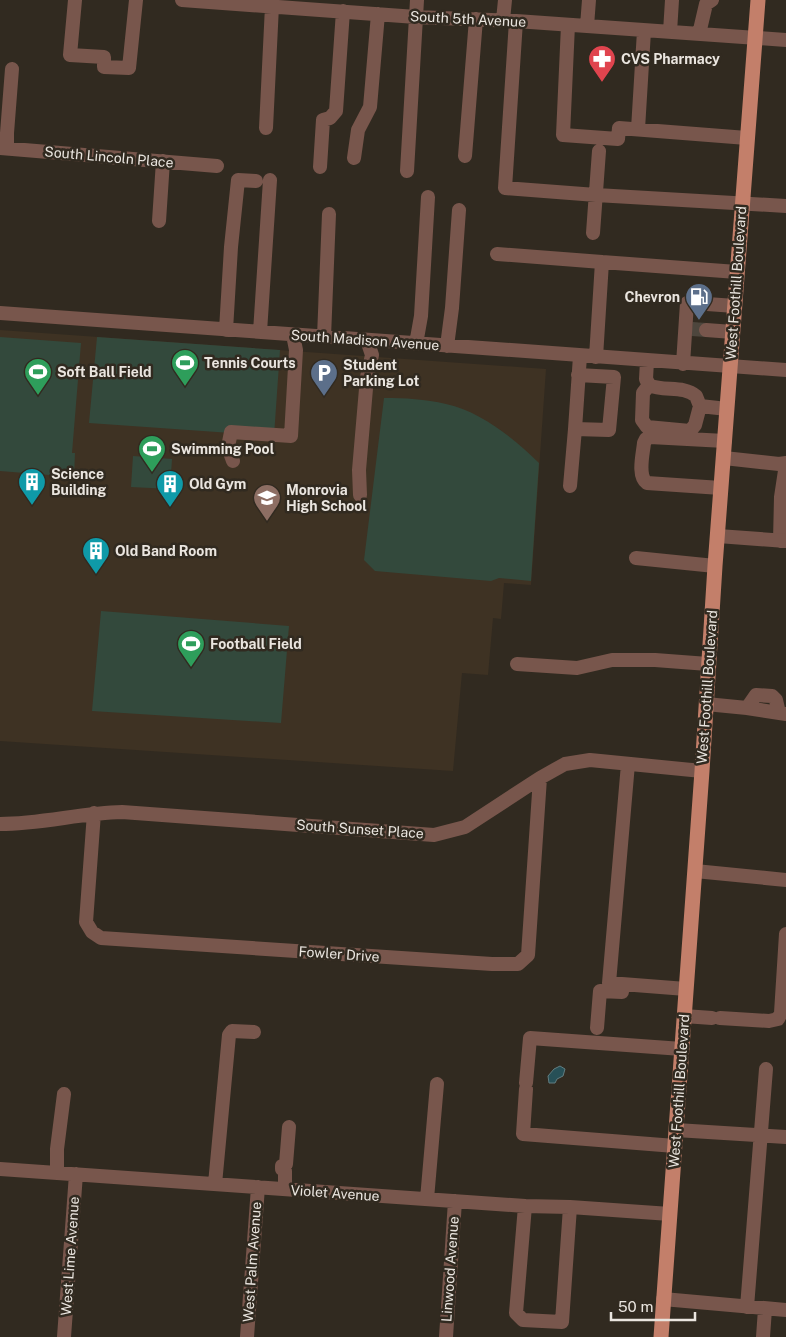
<svg xmlns="http://www.w3.org/2000/svg" width="786" height="1337" font-family="'Public Sans',sans-serif">
<style>
.built{fill:#3e3223}
.green{fill:#33493c}
.water{fill:#275057;stroke:#627d80}
.lines{fill:none;stroke-linecap:round;stroke-linejoin:round}
.minor-tunnel{stroke:#4d463d;stroke-width:14;stroke-dasharray:14 7;stroke-linecap:butt}
.minor{stroke:#78564c;stroke-width:14}
.major{stroke:#c37f6a;stroke-width:15}
.labels{text-anchor:middle;stroke-width:5;stroke-linejoin:round;paint-order:stroke}
.street-label{font-size:14px;fill:#eae5df;stroke:#312a20}
.poi-label{font-size:14px;font-weight:bold;fill:#eae5df;stroke:#312a20;text-anchor:start}
</style>
<rect width="100%" height="100%" fill="#312a20"/>
<path class="built" d="M0,330l546,39 -15,216 -27,-2 -3,36 -8,-1 -5,57 -26,-2 -9,98 -453,-30z"/>
<path class="green" d="M0,337l81,6 -9,110h3l-1,24 -74,-6z
M97,337l183,13 -6,86 -185,-13z
M384,398c21,0 41,1 62,6 36,8 67,34 93,59l-8,118 -32,-3 -8,3 -116,-10 -11,-11z
M133,456l39,3 -2,30 -39,-2z
M101,611l188,15 -8,97 -189,-12z"/>
<path class="water" d="M560,1066l5,3 -2,7 -6,3 -2,4h-6l-1,-7 6,-7z"/>
<g class="lines">
<path class="minor-tunnel" d="M692,329l14,1"/>
<path class="minor" d="M75,0l-5,55 34,2v10l25,1 7,-68
M182,0l234,17 100,4 270,19
M503,20l2,-20
M516,21l-11,167 91,7 190,11
M568,25l-5,110 55,4 1,-11 128,10
M587,26l2,-26
M670,32l2,-32
M699,34l7,-30 6,-4
M266,128l6,-122
M638,129l6,-98
M0,148l217,18
M7,148v-15l5,-64
M465,156l11,-137
M354,158l4,-28 12,-23 8,-93
M320,167l3,-47 7,-2 6,-7 7,-100
M407,171l10,-171
M159,221l4,-60
M593,233l6,-82
M497,254l105,8
M707,304l28,2
M0,313l786,57
M226,330l5,-83 7,-67 18,1
M706,330l27,2
M260,332l10,-152
M324,337l5,-123
M416,344l5,-28 7,-119
M447,346l5,-38 7,-98
M596,357l6,-95 135,10
M647,361l-1,18 3,6c15,7 34,0 47,11l4,10 27,3
M683,364l4,-61 7,1
M578,375l36,2 -5,53 -34,-1 5,-73
M649,385l-6,8 -1,27 5,7 43,4 5,-6 5,-19
M724,458l55,6 7,-1
M233,461l-5,-14 3,-15 60,4 5,-86 -3,-15
M570,486l5,-57
M721,488l-74,-5c-10,-7 -4,-29 -3,-40l2,-4 4,-2 75,4
M360,495l-1,-25 8,-93 5,-22 -5,-15
M718,536l68,5
M780,541l1,-44 5,-33
M636,558l79,8
M517,664l60,4 35,-8h43l53,4
M706,704l41,4 39,6
M747,708l9,-13 16,1 4,4 3,13
M628,764l-19,219 77,6
M94,813l-8,109 6,10 9,6 391,26h26l10,-9 12,-177
M0,824c41,0 81,-11 122,-12l312,23 31,-8 75,-49 25,-14 25,-4 112,11
M695,871l91,9
M684,1016l28,2
M720,1018l49,3 9,-2 3,-6 5,-79
M597,1028l3,-37 22,1
M526,1083l4,-45 152,11
M526,1089l-3,45 152,12
M676,1130l110,7
M0,1169l525,37 45,1 100,7
M57,1173v-24l7,-55
M215,1184l14,-149 3,-4 22,1
M285,1189v-18l-3,-2v-3l4,-2 3,-37
M427,1199l10,-115
M525,1206l-9,107 7,7 39,2 8,-115
M663,1299l123,11
M747,1307l19,-238
M64,1337l12,-163
M247,1337l11,-150
M446,1337l9,-136
M763,1337l2,-28"/>
<path class="major" d="M661,1337l41,-566 13,-205 43,-566"/>
</g>
<defs>
<symbol id="pharmacy-pin" viewBox="-11 -11 22 30"><path d="M0 17L-7.5 6A9.5 9.5 0 1 1 7.5 6Z" fill="#e0444e" stroke="#312a20"/><path d="M-2-6h4v4h4v4h-4v4h-4v-4h-4v-4h4Z" fill="#fff"/></symbol>
<symbol id="fuel-pin" viewBox="-11 -11 22 30"><path d="M0 17L-7.5 6A9.5 9.5 0 1 1 7.5 6Z" fill="#5c6f8a" stroke="#312a20"/><path d="M-5.5-6h7V0h2V4h1.3V-2.5L3-4.5l.8-.8L6-3V5H2.5V1h-1V6h-7ZM-4.2-4.7v3.2H.2V-4.7Z" fill="#fff"/></symbol>
<symbol id="stadium-pin" viewBox="-11 -11 22 30"><path d="M0 17L-7.5 6A9.5 9.5 0 1 1 7.5 6Z" fill="#2e9e5b" stroke="#312a20"/><path d="M0-5a6.5 5 0 1 0 0 10a6.5 5 0 1 0 0-10ZM-3.5-1.8h7v3.6h-7Z" fill="#fff"/></symbol>
<symbol id="parking-pin" viewBox="-11 -11 22 30"><path d="M0 17L-7.5 6A9.5 9.5 0 1 1 7.5 6Z" fill="#5c6f8a" stroke="#312a20"/><path d="M-3.5-5.5H1a3.5 3.5 0 0 1 0 7H-1V5.5H-3.5ZM-1-3.4V-.6H.8a1.4 1.4 0 0 0 0-2.8Z" fill="#fff"/></symbol>
<symbol id="building-pin" viewBox="-11 -11 22 30"><path d="M0 17L-7.5 6A9.5 9.5 0 1 1 7.5 6Z" fill="#0f9aa8" stroke="#312a20"/><path d="M-4-6H4V6H1V3H-1V6H-4ZM-2.5-4.3h1.7v1.8h-1.7ZM.8-4.3h1.7v1.8H.8ZM-2.5-1h1.7V.8h-1.7ZM.8-1h1.7V.8H.8Z" fill="#fff"/></symbol>
<symbol id="school-pin" viewBox="-11 -11 22 30"><path d="M0 17L-7.5 6A9.5 9.5 0 1 1 7.5 6Z" fill="#8d6e63" stroke="#312a20"/><path d="M0-5L7-2L0 1L-7-2ZM-4 1L0 2.5L4 1V4Q0 6-4 4Z" fill="#fff"/></symbol>
</defs>
<g fill-rule="evenodd">
<use href="#pharmacy-pin" x="586" y="43" width="32" height="43"/>
<use href="#fuel-pin" x="683" y="281" width="32" height="43"/>
<use href="#stadium-pin" x="169" y="347" width="32" height="43"/>
<use href="#stadium-pin" x="22" y="356" width="32" height="43"/>
<use href="#parking-pin" x="308" y="357" width="32" height="43"/>
<use href="#stadium-pin" x="136" y="433" width="32" height="43"/>
<use href="#building-pin" x="16" y="466" width="32" height="43"/>
<use href="#building-pin" x="154" y="468" width="32" height="43"/>
<use href="#school-pin" x="251" y="482" width="32" height="43"/>
<use href="#building-pin" x="80" y="535" width="32" height="43"/>
<use href="#stadium-pin" x="175" y="628" width="32" height="43"/>
</g>
<g class="labels">
<g class="street-label">
<text transform="translate(468 19) rotate(3)" y="5">South 5th Avenue</text>
<text transform="translate(109 157) rotate(5)" y="5">South Lincoln Place</text>
<text transform="translate(736 283) rotate(-86)" y="5">West Foothill Boulevard</text>
<text transform="translate(365 340) rotate(4)" y="5">South Madison Avenue</text>
<text transform="translate(707 687) rotate(-86)" y="5">West Foothill Boulevard</text>
<text transform="translate(360 829) rotate(4)" y="5">South Sunset Place</text>
<text transform="translate(339 954) rotate(4)" y="5">Fowler Drive</text>
<text transform="translate(679 1091) rotate(-86)" y="5">West Foothill Boulevard</text>
<text transform="translate(335 1193) rotate(4)" y="5">Violet Avenue</text>
<text transform="translate(70 1256) rotate(-86)" y="5">West Lime Avenue</text>
<text transform="translate(252 1262) rotate(-86)" y="5">West Palm Avenue</text>
<text transform="translate(450 1269) rotate(-86)" y="5">Linwood Avenue</text>
</g>
<g class="poi-label">
<text x="621" y="64">CVS Pharmacy</text>
<text x="680" y="302" text-anchor="end">Chevron</text>
<text x="204" y="368">Tennis Courts</text>
<text x="343" y="370">Student<tspan x="343" dy="16">Parking Lot</tspan></text>
<text x="57" y="377">Soft Ball Field</text>
<text x="171" y="454">Swimming Pool</text>
<text x="51" y="479">Science<tspan x="51" dy="16">Building</tspan></text>
<text x="189" y="489">Old Gym</text>
<text x="286" y="495">Monrovia<tspan x="286" dy="16">High School</tspan></text>
<text x="115" y="556">Old Band Room</text>
<text x="210" y="649">Football Field</text>
</g>
</g>
<path d="M611 1312v8h84v-8" fill="none" stroke="#eae5df" stroke-width="2.5"/>
<text x="618" y="1312" font-size="15" fill="#eae5df" stroke="#312a20" stroke-width="4" paint-order="stroke">50 m</text>
</svg>
